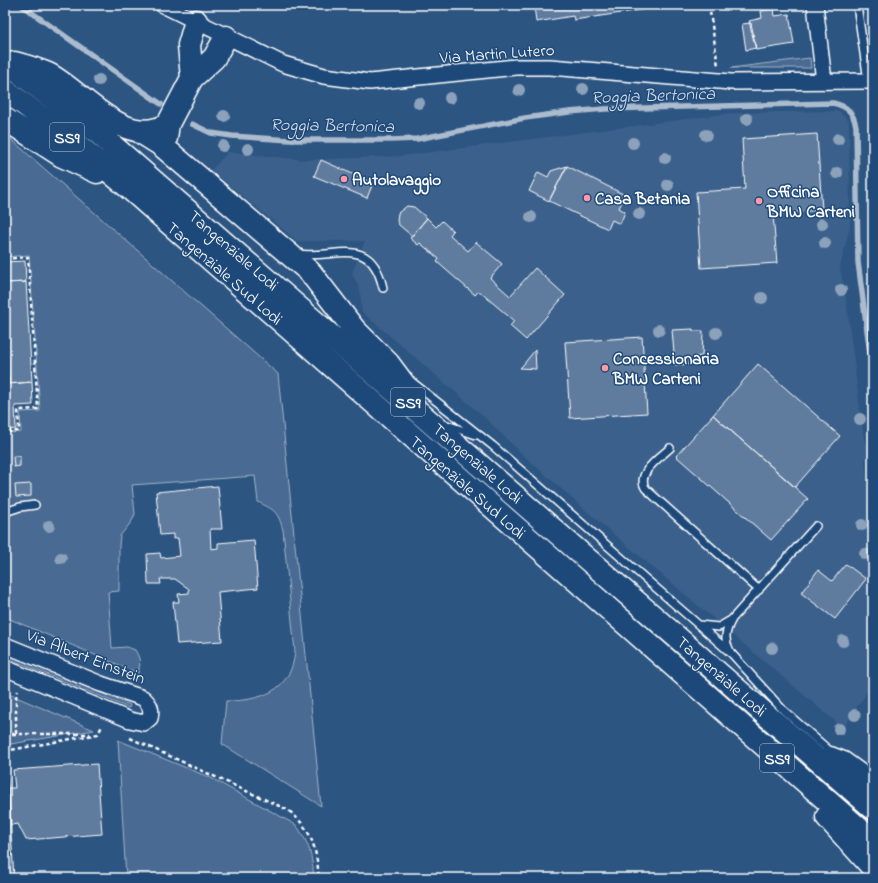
<svg xmlns="http://www.w3.org/2000/svg" width="878" height="883" font-family="'Indie Flower',sans-serif">
<style>
.built{fill:#3b618b}
.green{fill:#486b92;stroke:#a4b5c8}
.lines{fill:none;stroke-linecap:round;stroke-linejoin:round}
.stream{stroke:#acbcce;stroke-width:5.5}
.building{fill:#5e7c9f;stroke:#fff}
.service-casing{stroke:#fff;stroke-width:10}
.minor-casing{stroke:#fff;stroke-width:18}
.trunk-casing{stroke:#fff;stroke-width:25}
.path{stroke:#fff;stroke-width:2.5;stroke-dasharray:4 3;stroke-linecap:butt}
.service{stroke:#1f4a7a;stroke-width:7}
.minor{stroke:#1f4a7a;stroke-width:15}
.trunk{stroke:#1f4a7a;stroke-width:22}
.tree{fill:#8ca2bb}
.poi-dot{fill:#ff9aa2;stroke:#1f4a7a;stroke-width:1.5}
.labels{text-anchor:middle;stroke-width:3;stroke-linejoin:round;paint-order:stroke}
.shield{fill:#1f4a7a;stroke:#bcc9d7;stroke-width:1}
.shield-label{font-size:16px;font-weight:bold;fill:#fff}
.street-label{font-size:17px;fill:#fff;stroke:#1f4a7a}
.poi-label{font-size:17px;font-weight:bold;fill:#fff;stroke:#1f4a7a;text-anchor:start}
.water-label{font-size:18px;font-style:italic;fill:#d5dde6;stroke:#1f4a7a}
</style>
<rect width="100%" height="100%" fill="#2c5582"/>
<filter id="ink" filterUnits="userSpaceOnUse"><feTurbulence type="fractalNoise" baseFrequency=".025" numOctaves="2"/><feDisplacementMap in="SourceGraphic" scale="8" xChannelSelector="R" yChannelSelector="G"/><feConvolveMatrix kernelMatrix="1 2 1 2 8 2 1 2 1" color-interpolation-filters="sRGB"/></filter>
<g filter="url(#ink)">
<path class="built" d="M839,111l10,10 1,105 -10,42 6,31 18,141 9,11 -8,8 8,115v109l-30,45 -259,-219 -65,-58 -38,-37 -119,-102 -2,-22 -8,-17 13,-32h-68l-86,-71 17,-18 76,8 97,-4 332,-43z"/>
<path class="green" d="M810,58l1,10h-80z
M5,134l273,240 43,432 -99,-62 4,-43c35,0 65,-10 69,-49l-12,-122c-5,-18 -8,-20 -25,-28l-3,-26 -123,9 3,29 -3,7 -12,15 -1,9v46l-11,1 4,56 15,-1 8,3c5,8 6,14 3,23l-133,-56v-184l16,-1 -1,-20 20,-1 -11,-156 -24,2z
M5,653l125,52 -1,3 -124,-51z
M5,693l11,4 78,33 -89,15z
M118,740l93,38 85,47c14,19 16,31 18,53h-188z"/>
<g class="lines">
<path class="stream" d="M21,5l140,99
M192,124l19,9 21,3 58,4h101l26,-1 108,-21 44,-6 36,-3 228,-6c14,3 20,9 23,23l2,136 15,114"/>
</g>
<path class="building" d="M534,5h141l-101,15 -1,-4 -37,6z
M774,9l1,7 14,-2 5,30 -38,6 -7,-29 13,-3 -1,-7z
M751,23l5,25 -10,2 -4,-26z
M817,134l5,76 -49,4 4,49 -76,5 -5,-76 49,-3 -3,-50z
M321,160l52,23 -6,15 -53,-22z
M567,166l-18,35 -20,-10 9,-19 10,5 3,-6z
M567,166l58,29 -6,13 6,4 -5,12 -8,-4 -4,9 -59,-28z
M407,206l7,1 13,11 -15,18 -13,-11 -2,-4 1,-8z
M427,218l9,9 6,-6 11,10 -3,4 18,16 8,-9 26,22 -12,14 20,18 25,-28 30,27 -39,45 -16,-14 4,-5 -35,-30 -4,4 -38,-33 2,-3 -19,-16 -2,2 -8,-7z
M25,261l1,21 -21,1v-21z
M26,282l6,100 -23,2 -4,-101z
M693,329v2h10l-1,25 -8,1v7l-19,1 -3,-35z
M642,337l5,76 -77,5 -5,-76z
M535,350l1,19 -16,-1 3,-3z
M758,364l82,72 -45,51 -82,-72z
M5,366h3l1,18h-4z
M32,382l1,23 -18,1 1,23 -11,1v-46z
M713,415l95,84 -37,41 -95,-84z
M13,456h7v10l-6,1z
M31,484v12l-15,1 -1,-12z
M218,486l4,43h-12l1,20 7,-1v-5l36,-3 4,48 -40,4 4,49 -45,3 -4,-42h6l-1,-8 11,-1v-4l-14,-10h-15l1,5h-13l-1,-30 13,-1 1,5 19,-2 -2,-18 -5,1v-5l-13,1 -4,-43z
M846,564l20,15 -31,40 -34,-26 17,-23 14,11z
M97,764l5,70 -76,6 -8,-16 -7,1 -3,-37h7l-2,-18z
M5,770h2l7,108h-9z"/>
<g class="lines">
<defs>
<path id="service" d="M857,5l11,76
M297,254c37,6 74,-21 86,34
M412,382l81,64 239,208 51,56 49,43
M444,424l32,11
M670,448c-11,10 -35,26 -24,41l113,101
M5,512l15,-5 15,-2
M699,625l20,2 12,-7
M730,651c-7,-12 -4,-21 2,-32l84,-93"/>
<path id="minor" d="M163,5l120,59 41,12 46,6 146,-15h34l181,15 142,-1
M815,5l9,76
M5,645l96,39 42,14c7,6 9,11 7,20l-6,5 -14,-3 -125,-52"/>
<path id="trunk" d="M5,62l92,70 776,676
M15,63c11,3 22,6 33,11 34,17 77,77 120,50
M192,78l-3,-33 7,-24
M5,90l64,48 58,48 746,655
M5,119l57,37 35,16
M137,130l24,15 149,127 44,57 34,34 21,28
M166,138l2,-14 24,-46 22,-20 12,-21
M830,758l13,5 30,22
M827,817l46,51"/>
</defs>
<use href="#service" class="service-casing"/>
<use href="#minor" class="minor-casing"/>
<use href="#trunk" class="trunk-casing"/>
<path class="path" d="M709,5l9,61
M5,259l23,-2 10,152 -20,1 1,21 -14,1
M5,734h85
M16,734v-37l2,-6
M130,738l158,72c25,20 28,38 31,68
M5,751l93,-17 4,-8"/>
<use href="#service" class="service"/>
<use href="#minor" class="minor"/>
<use href="#trunk" class="trunk"/>
</g>
<g class="tree">
<circle cx="99" cy="80" r="6"/>
<circle cx="583" cy="89" r="6"/>
<circle cx="519" cy="90" r="6"/>
<circle cx="450" cy="98" r="6"/>
<circle cx="419" cy="103" r="6"/>
<circle cx="224" cy="116" r="6"/>
<circle cx="747" cy="119" r="6"/>
<circle cx="706" cy="135" r="6"/>
<circle cx="838" cy="139" r="6"/>
<circle cx="633" cy="143" r="6"/>
<circle cx="223" cy="146" r="6"/>
<circle cx="248" cy="149" r="6"/>
<circle cx="665" cy="158" r="6"/>
<circle cx="837" cy="173" r="6"/>
<circle cx="668" cy="185" r="6"/>
<circle cx="639" cy="214" r="6"/>
<circle cx="531" cy="217" r="6"/>
<circle cx="822" cy="224" r="6"/>
<circle cx="825" cy="243" r="6"/>
<circle cx="841" cy="290" r="6"/>
<circle cx="762" cy="298" r="6"/>
<circle cx="659" cy="330" r="6"/>
<circle cx="716" cy="333" r="6"/>
<circle cx="860" cy="419" r="6"/>
<circle cx="862" cy="525" r="6"/>
<circle cx="49" cy="526" r="6"/>
<circle cx="865" cy="554" r="6"/>
<circle cx="61" cy="558" r="6"/>
<circle cx="843" cy="641" r="6"/>
<circle cx="772" cy="648" r="6"/>
<circle cx="855" cy="715" r="6"/>
<circle cx="839" cy="729" r="6"/>
</g>
</g>
<g class="poi-dot">
<circle cx="344" cy="179" r="4"/>
<circle cx="587" cy="198" r="4"/>
<circle cx="759" cy="201" r="4"/>
<circle cx="605" cy="368" r="4"/>
</g>
<g class="labels">
<g class="shield">
<rect x="50" y="123" width="34" height="28" rx="3"/>
<rect x="391" y="388" width="34" height="28" rx="3"/>
<rect x="760" y="744" width="34" height="28" rx="3"/>
</g>
<g class="shield-label">
<text x="67" y="143">SS9</text>
<text x="408" y="408">SS9</text>
<text x="777" y="764">SS9</text>
</g>
<g class="street-label">
<text transform="translate(497 53) rotate(-4)" y="6">Via Martin Lutero</text>
<text transform="translate(234 250) rotate(41)" y="6">Tangenziale Lodi</text>
<text transform="translate(225 273) rotate(41)" y="6">Tangenziale Sud Lodi</text>
<text transform="translate(478 463) rotate(41)" y="6">Tangenziale Lodi</text>
<text transform="translate(468 487) rotate(41)" y="6">Tangenziale Sud Lodi</text>
<text transform="translate(86 656) rotate(21)" y="6">Via Albert Einstein</text>
<text transform="translate(722 676) rotate(41)" y="6">Tangenziale Lodi</text>
</g>
<g class="poi-label">
<text x="352" y="185">Autolavaggio</text>
<text x="767" y="197">Officina<tspan x="767" dy="20">BMW Carteni</tspan></text>
<text x="595" y="204">Casa Betania</text>
<text x="613" y="364">Concessionaria<tspan x="613" dy="20">BMW Carteni</tspan></text>
</g>
<g class="water-label">
<text transform="translate(653 95) rotate(-2)" y="6">Roggia Bertonica</text>
<text transform="translate(332 125) rotate(1)" y="6">Roggia Bertonica</text>
</g>
</g>
<rect width="878" height="883" fill="none" stroke="#1f4a7a" stroke-width="20"/>
<rect x="10" y="10" width="858" height="863" fill="none" stroke="#fff" stroke-width="1.5" filter="url(#ink)"/>
</svg>
